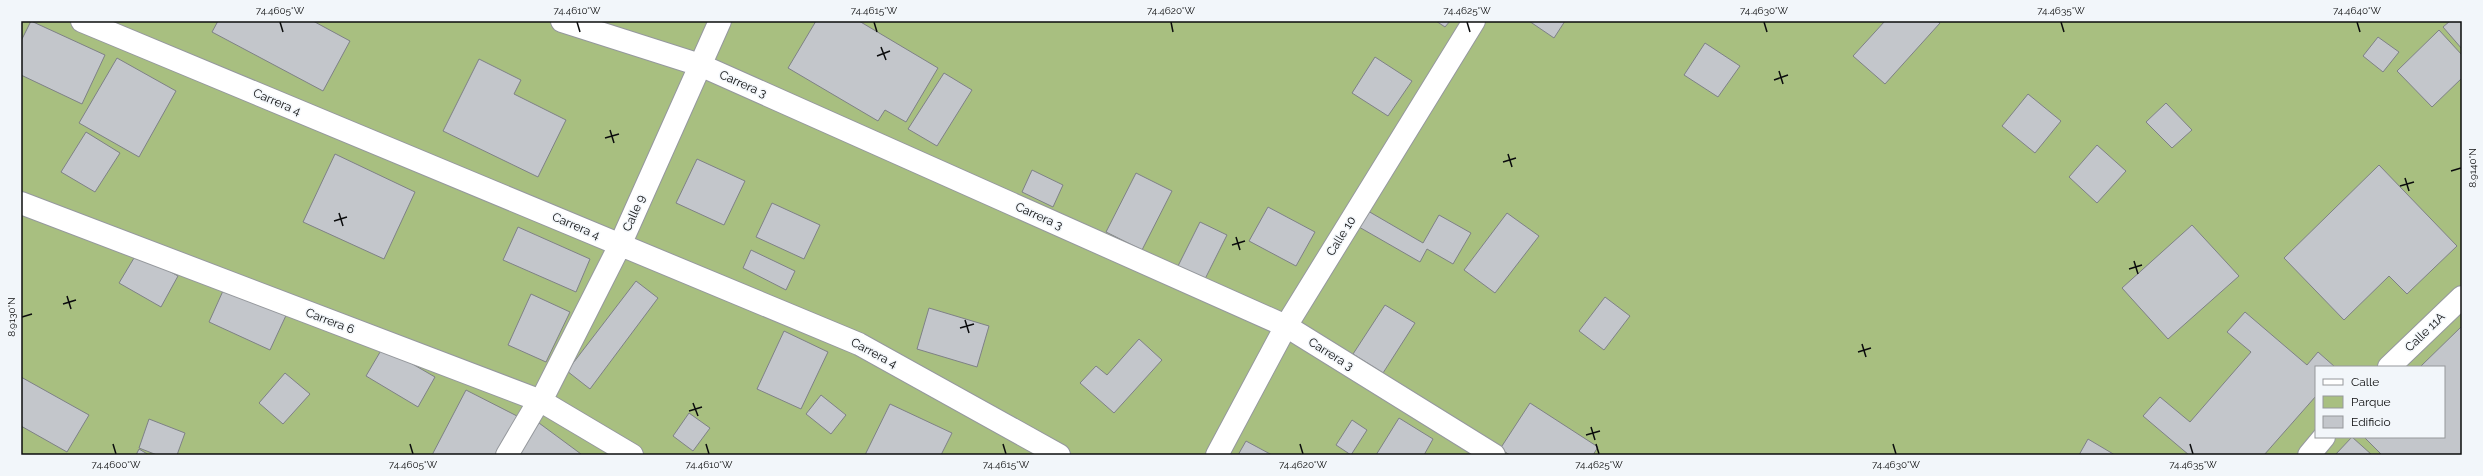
<svg xmlns="http://www.w3.org/2000/svg" width="2483" height="476" font-family="Raleway,sans-serif">
<style>
.green{fill:#a8bf80;fill-rule:evenodd}
.building{fill:#c3c6cb;stroke:#7e8185}
.lines{fill:none;stroke-linecap:round;stroke-linejoin:round}
.minor-casing{stroke:#95989d;stroke-width:24}
.minor{stroke:#fff;stroke-width:22}
.ticks{fill:none;stroke:#0b0c0d;stroke-width:1.5}
.labels{text-anchor:middle;stroke-width:3;stroke-linejoin:round;paint-order:stroke}
.street-label{font-size:12px;fill:#0b0c0d;stroke:#f2f6fa}
.neatline{fill:none;stroke:#0b0c0d;stroke-width:1.5}
.ticks-label{font-size:10px;text-anchor:middle;fill:#0b0c0d}
</style>
<rect width="100%" height="100%" fill="#e5e8ed"/>
<path class="green" d="M21,21h2441v434h-2441zM2316,367h128v70h-128z"/>
<path class="building" d="M31,21l74,34 -23,49 -61,-29v-34z
M218,21h95l37,20 -27,50 -111,-59z
M816,21h43l79,47 -32,54 -21,-12 -7,11 -90,-53z
M1436,21h14l-5,6z
M1529,21h36l-11,17z
M1885,21h52l3,2 -55,61 -32,-28z
M2450,21h12v28l-19,-22z
M2439,30l23,25v23l-30,29 -35,-36z
M2378,37l21,15 -16,20 -20,-16z
M1705,43l35,23 -22,31 -34,-22z
M1375,57l37,24 -24,35 -36,-23z
M117,58l59,33 -37,66 -60,-34z
M479,59l42,21 -7,14 52,26 -28,57 -95,-46z
M944,73l28,17 -35,56 -29,-17z
M2028,94l33,27 -26,32 -33,-27z
M2166,103l26,27 -20,18 -26,-26z
M86,132l34,21 -25,39 -34,-20z
M2097,145l29,26 -29,32 -28,-26z
M335,154l80,38 -31,67 -81,-37z
M697,159l48,22 -21,44 -48,-22z
M2379,165l78,81 -50,48 -18,-18 -45,44 -60,-62z
M1032,170l31,15 -10,22 -31,-15z
M1136,173l36,18 -30,59 -36,-18z
M772,203l48,22 -16,34 -48,-22z
M1268,207l47,25 -19,34 -47,-25z
M1368,211l55,32 16,-28 32,18 -18,31 -26,-15 -7,13 -61,-35z
M1507,213l32,23 -44,57 -31,-23z
M1200,222l27,13 -26,52 -27,-13z
M2192,225l47,51 -71,63 -46,-51z
M518,227l72,32 -14,33 -73,-32z
M751,250l44,21 -9,19 -43,-22z
M137,253l41,23 -17,31 -42,-24z
M636,281l22,17 -68,91 -23,-18z
M227,282l62,27 -19,41 -61,-28z
M531,294l39,18 -24,50 -38,-17z
M1605,297l25,19 -26,34 -25,-19z
M1385,305l30,18 -32,50 -30,-19z
M929,308l60,18 -12,41 -60,-18z
M2245,312l62,53 11,-13 17,15h-19v29l-52,59h-75l-46,-39 17,-19 30,25 61,-70 -24,-20z
M2462,326v129h-80l-18,-18h80v-70h-24z
M784,331l44,21 -27,57 -44,-20z
M1139,339l23,21 -48,53 -34,-30 16,-17 11,9z
M383,347l52,30 -17,30 -52,-31z
M285,373l25,21 -27,30 -24,-21z
M21,377l68,38 -22,37 -46,-26z
M466,390l51,26 -20,39h-65z
M821,395l25,20 -15,19 -25,-20z
M1530,403l68,44 -5,8h-83l-10,-6z
M890,404l62,29 -11,22h-76z
M689,413l21,15 -17,23 -20,-15z
M1399,418l34,21 -9,16h-48z
M149,419l36,14 -8,22h-20l-18,-7z
M1352,420l15,10 -16,25 -15,-10z
M539,423l42,31 -1,1h-65z
M2352,437l20,18h-37z
M2088,439l27,16h-36z
M1246,441l26,14h-34z
M139,449l10,6h-13z"/>
<g class="lines">
<defs>
<path id="minor" d="M82,21l777,323 200,111
M562,21l138,44 586,261 208,129
M21,203l520,198 91,54
M2389,367l73,-70
M507,455l30,-51 4,-3 79,-156 100,-224
M1217,455l69,-129 188,-305
M2309,455l15,-18"/>
</defs>
<use href="#minor" class="minor-casing"/>
<use href="#minor" class="minor"/>
</g>
<path class="ticks" d="M280,22l3,10M577,22l3,10M874,22l3,10M1171,22l2,10M1467,22l3,10M1764,22l3,10M2061,22l3,10M2357,22l3,10M881,47l5,13M877,56l13,-5M1779,71l4,13M1774,80l14,-5M610,130l4,13M605,138l14,-4M1508,154l4,13M1503,162l13,-4M2451,171l10,-3M2405,178l4,13M2400,186l14,-4M339,213l4,13M334,221l13,-4M1236,237l4,13M1232,245l13,-4M2134,261l4,13M2129,269l13,-4M67,296l4,13M63,304l13,-4M22,317l10,-3M965,320l4,13M960,328l14,-4M1862,344l4,13M1858,352l13,-4M693,403l5,13M689,411l13,-4M1591,427l4,13M1586,435l14,-4M113,444l3,10M410,444l3,10M706,444l3,10M1003,444l3,10M1300,444l3,10M1596,444l3,10M1893,444l3,10M2190,444l3,10"/>
<g class="labels">
<g class="street-label">
<text transform="translate(743 84) rotate(24)" y="4">Carrera 3</text>
<text transform="translate(277 102) rotate(23)" y="4">Carrera 4</text>
<text transform="translate(634 213) rotate(-66)" y="4">Calle 9</text>
<text transform="translate(1039 216) rotate(24)" y="4">Carrera 3</text>
<text transform="translate(576 226) rotate(23)" y="4">Carrera 4</text>
<text transform="translate(1341 236) rotate(-58)" y="4">Calle 10</text>
<text transform="translate(330 321) rotate(21)" y="4">Carrera 6</text>
<text transform="translate(2425 332) rotate(-44)" y="4">Calle 11A</text>
<text transform="translate(874 353) rotate(28)" y="4">Carrera 4</text>
<text transform="translate(1331 354) rotate(32)" y="4">Carrera 3</text>
</g>
</g>
<rect width="2483" height="476" fill="none" stroke="#f2f6fa" stroke-width="44"/>
<rect x="2315" y="366" width="130" height="72" fill="#f2f6fa" stroke="#96989b"/>
<rect x="2323" y="379" width="20" height="6" fill="#ffffff" stroke="#96989b"/>
<text x="2351" y="386" font-size="12" fill="#0b0c0d">Calle</text>
<rect x="2323" y="396" width="20" height="12" fill="#a8bf80" stroke="#96989b"/>
<text x="2351" y="406" font-size="12" fill="#0b0c0d">Parque</text>
<rect x="2323" y="416" width="20" height="12" fill="#c3c6cb" stroke="#96989b"/>
<text x="2351" y="426" font-size="12" fill="#0b0c0d">Edificio</text>
<rect x="22" y="22" width="2439" height="432" class="neatline"/>
<g class="ticks-label">
<text x="280" y="14">74.4605°W</text>
<text x="577" y="14">74.4610°W</text>
<text x="874" y="14">74.4615°W</text>
<text x="1171" y="14">74.4620°W</text>
<text x="1467" y="14">74.4625°W</text>
<text x="1764" y="14">74.4630°W</text>
<text x="2061" y="14">74.4635°W</text>
<text x="2357" y="14">74.4640°W</text>
<text transform="translate(2472 168) rotate(-90)" y="4">8.9140°N</text>
<text transform="translate(11 317) rotate(-90)" y="4">8.9130°N</text>
<text x="116" y="468">74.4600°W</text>
<text x="413" y="468">74.4605°W</text>
<text x="709" y="468">74.4610°W</text>
<text x="1006" y="468">74.4615°W</text>
<text x="1303" y="468">74.4620°W</text>
<text x="1599" y="468">74.4625°W</text>
<text x="1896" y="468">74.4630°W</text>
<text x="2193" y="468">74.4635°W</text>
</g>
</svg>
